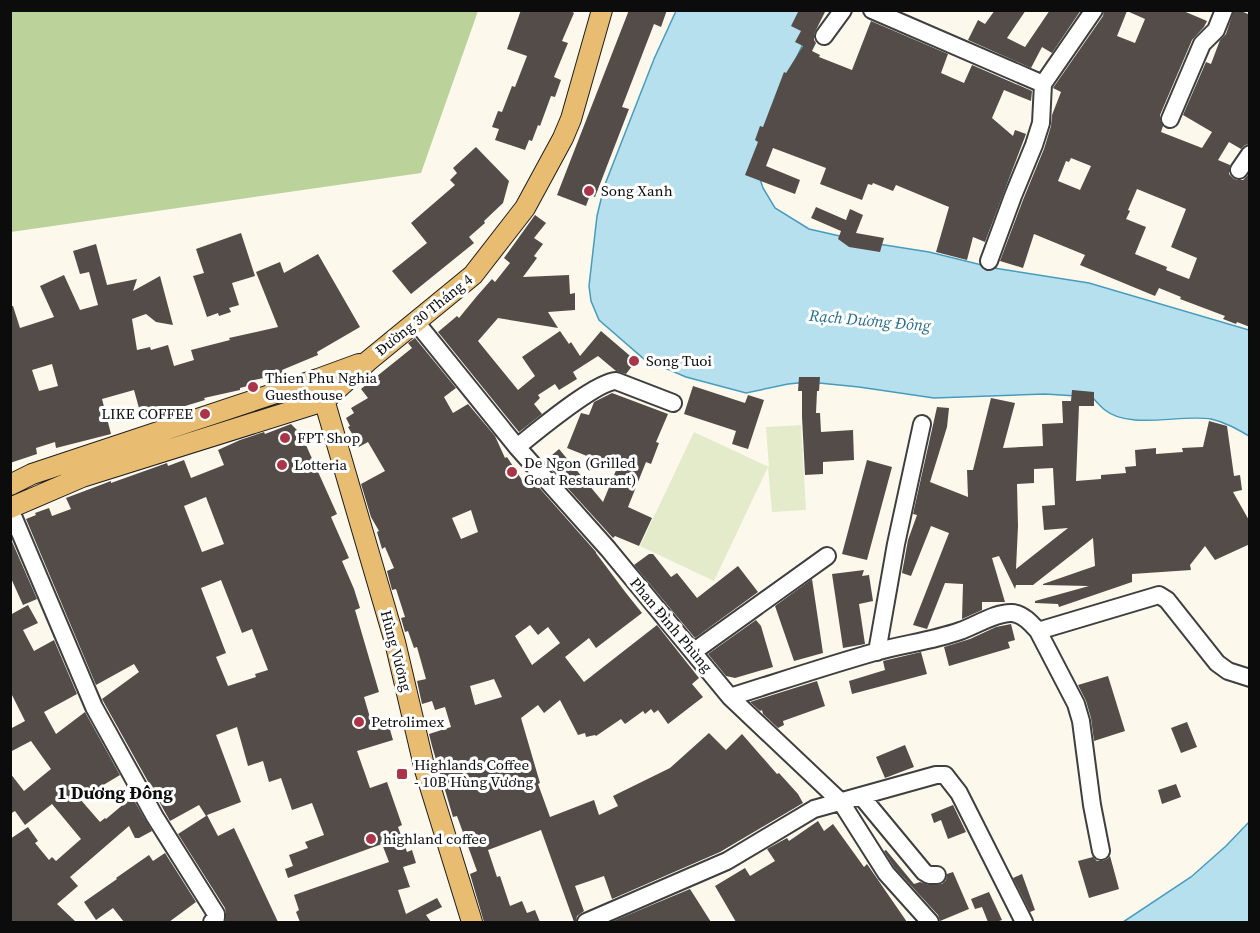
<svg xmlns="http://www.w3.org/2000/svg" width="1260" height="933" font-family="'Source Serif 4',serif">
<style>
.forest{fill:#bbd29b}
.pitch{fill:#e4ebcb}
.water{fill:#b7e0ee;stroke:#469cbd;stroke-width:1.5}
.building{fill:#534c49;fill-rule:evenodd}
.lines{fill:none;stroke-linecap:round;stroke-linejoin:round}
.minor-casing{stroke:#3f3f3f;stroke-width:20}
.major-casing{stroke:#1d1d1d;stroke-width:22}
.minor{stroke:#fff;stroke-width:16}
.major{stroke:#e8bc71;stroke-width:20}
.poi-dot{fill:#ab3449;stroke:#fff;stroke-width:2}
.labels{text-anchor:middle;stroke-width:6;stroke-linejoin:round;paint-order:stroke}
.poi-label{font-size:15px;fill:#0c0c0c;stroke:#fff;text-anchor:start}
.street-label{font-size:15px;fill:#0c0c0c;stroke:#fff}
.water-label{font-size:16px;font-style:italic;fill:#246d8e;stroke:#fff}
.quarter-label{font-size:18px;font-weight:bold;fill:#0c0c0c;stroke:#fff}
</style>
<rect width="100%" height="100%" fill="#fdf8ec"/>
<path class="forest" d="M10,11l1,-1 467,1 -57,162 -410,59z"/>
<path class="pitch" d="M801,425l5,85 -34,2 -4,-45 -54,114 -74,-35 54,-114 75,35 -3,-40z"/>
<path class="water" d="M676,11h142l-50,109 -9,56 4,12 12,20 34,21 57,13 63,10 65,16 95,15 160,47v106c-12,-7 -24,-14 -38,-17 -29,-5 -82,11 -106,-9 -5,-4 -9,-9 -13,-13l-47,-3 -111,4 -75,-11 -50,-5 -21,2 -42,9 -60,-16 -42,-18 -45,-39 -8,-19 -2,-15 8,-70 7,-29 50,-128z
M1249,822v100h-126l68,-45 35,-31z"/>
<path class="building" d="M521,10h48l5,3 -12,28 6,2 -14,34 7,3 -6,17 -4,-1 -11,30 -2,-1 -6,16 -3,-1 -4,10 -30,-10 4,-11 -7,-2 6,-16 4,1 10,-26 3,1 12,-31 -20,-7z
M629,10h38l-6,17 -7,-3 -32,83 7,2 -34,88 -5,-2 -4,11 -29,-11z
M799,10h27l-12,24v6l2,3 -4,8 8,4 -1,2 33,13 19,-49 77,33 -7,19 23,10 8,-18 60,26 -1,10 -27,-11 -12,28 21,18 2,-6 11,4 -41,108 -12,-5 -6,23 -31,-8 13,-45 -53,-22 -3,6 -20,-8 -1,2 -4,-1 -6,16 -42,-16 6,-16 -53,-20 -7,18 34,14 -5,14 -50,-19 13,-33 -3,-2 5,-14 3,1 21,-55 2,1 17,-27 -8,-4 6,-11 -10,-5z
M995,10h31l-19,28 18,9 25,-37h31l-29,43 -10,-6 -11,21 -63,-28 10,-20 7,4z
M1104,10h77l26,11 -3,6 -12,13 -32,75v5l3,6 -2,6 41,16 10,-16 -29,-17 23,-53 5,2 9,-24 6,-6 8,-24h5l11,5v129l-5,1 -4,4 -12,-7 -11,18 12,5 -1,9 5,5 4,1h5l7,-7v154l-13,-5 -1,2 -13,-5 2,-3 -45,-17 1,-2 -22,-9 -4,8 -75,-31 5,-10 -51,-21 -11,34 -23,-7 23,-61 21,-51 7,-23 1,-11 9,-23 -8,-4 50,-72zM1127,11l18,8 -10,24 -18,-7zM1071,158l20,8 -11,24 -22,-9 8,-20 3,1zM1137,189l49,20 -15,38 26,11 -8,21 -23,-9 1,-3 -32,-13 11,-27 -20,-8 4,-8 -2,-1z
M476,147l33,34 -6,22 -19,18 1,2 -16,14 5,6 -63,51 -19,-23 35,-28 -16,-20 44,-38 -5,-5 7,-7 -4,-5z
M816,207l30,13 4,-11 13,6 -7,18 28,5 -4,14 -31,-5 -11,-8 3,-8 -30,-13z
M535,215l11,8 -12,15 9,6 -9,12 3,2 -14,19 46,-2 1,19 5,-1v17l-27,2 10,16 -60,-10 -20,23 40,49 17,-14 -13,-19 38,-26 9,13 2,-2 9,14 21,-25 35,30 -10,13 -10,-3 -18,-15 -25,16 4,7 -18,11 -4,-6 -17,11 2,3 -6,6 8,10 -23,18 -81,-100 19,-16 2,2 18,-22 15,-17 3,3 15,-19 -6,-5z
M241,233l14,43 -23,7 7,22 -10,3 2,4 -12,4 -1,-3 -11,4 -14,-41 11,-3 -8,-24z
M96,244l11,41 30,-6 -4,12 27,-15 13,49 -17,-3 -10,-8 -14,5 5,31 13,-3 1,3 17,-5 6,21 20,-6 -3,-10 39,-10 -1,-2 49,-11 -22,-55 24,-10 4,11 34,-19 42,73 -43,25 1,3 -36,15 1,4 -29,6 1,4 -15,4v2l-36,8 1,2 -63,19 -8,-29 -32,9 9,35 -55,14 -1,-6 -19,6 1,6 -27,9v-157h3l7,22 34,-11 -14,-31 24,-11 16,35 18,-5 -9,-33 -9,2 -7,-23zM52,364l6,22 -19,5 -7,-21z
M415,338l41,50 -12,9 9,16 15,-9 27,32 10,22 2,-1 15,23 6,-5 68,77v1l30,40 16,20 -46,35 -7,-10 -24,19 19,25 73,-57 42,53 -7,6 11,13 -35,27 -10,-14 -4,3 -3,-4 -6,5 -2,-3 -18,13 -4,-5 -25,17 -1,-1 -9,2 -1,-4 -7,2 -18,-35 -16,13 -6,-8 -17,13 19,65 -2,1 12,33 44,-17 5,15 19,-9 -5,-10 57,-28 39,-35 17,17 16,-16 35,40 2,-1 19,21 5,9 -83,49 -108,47 -8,-23 -29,10 9,25 -7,5 -1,6h-2l-33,-92 -53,20 9,27 3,-1 10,30 12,-5 5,12 8,-3 5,12h-56l-14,-48 7,-3 -20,-55 -4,1 -21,-71 -3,-12 22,-7 -6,-20 -10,3 -3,-9 -10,3 -5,-23 9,-2 -9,-32 -3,1 -6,-17 -3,1 -4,-14 4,-1 -9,-28 -4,1 -5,-19 7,-3 -9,-21 -3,2 -5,-17 2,-1 -8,-14 -10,-33 24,-13 -17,-29 -11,6 -5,-9 2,-2 -6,-10 2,-1 -4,-8 8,-5 -3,-5 17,-10 -7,-9 51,-41 -4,-5zM471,510l7,22 -17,7 -9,-21zM530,625l8,10 10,-8 12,16 -28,22 -17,-29zM494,679l8,18 -27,8 -5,-19z
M799,377h21l-1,14h-2l-1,22h4l1,19 32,-2 1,30 -31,2v12l-18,1 -3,-58v-26h-4z
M693,386l52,17 3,-8 16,5 -16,49 -16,-5 4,-13 -52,-17z
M1072,390l22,2v14h-15l-3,75 25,-2v-4l25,-2 -1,-6 11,-1 -1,-16 21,-2v6l27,-2 -1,-4 21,-1 6,-26 18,5 7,50 6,-1 2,15 -9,2 17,30v22l-35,16 -10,-14 -15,19 1,5 -59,4v8l-73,25 -1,-3 -23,-1v-2l54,-15 -46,-1v-1l52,-18 -2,-28 -60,47h-17l-1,4 -16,-33 -7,2 13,44h-23v8l-20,9 1,-35 -18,-1 -18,46 -14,-4 36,-92 -18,-7 -20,50 -9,-3 6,-33 9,-25 -4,-1 24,-107 12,1 -2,19 -17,55 38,15 -1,-27h6l18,-72 24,5 -12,45 40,-2 -1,-22 21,-1 -1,-22h9zM1053,468l2,37 -13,1 2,24 24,-2 -52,41 2,-43 -1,-42 17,-1v-14z
M612,393l56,21 -12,28 3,1 -8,21 -5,-2 -18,45 24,11 -13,28 -24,-10 -2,2 -69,-76 15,-13 44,53 14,-34 -50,-20 14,-35 8,2 5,-13z
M291,424l10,10 36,80 -6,3 18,41 -7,3 12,28 6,19 -5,2 24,82 -15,5 9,31 15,-5 5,17 -36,11 13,37 17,-6 15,43 -4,2 9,25 5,-2 4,13 -13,4 7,20 -12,3 8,24 31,-16 5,9 -16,8 5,7h-131l-4,-10 3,-2 -5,-15 95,-33 -7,-18 -94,34 -3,-9 8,-3 -4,-11 19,-7 -3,-6 19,-7 -12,-32 -20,7 -11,-32 -12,4 -6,-21 -15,5 -11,-39 -21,8 25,67 -34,13 11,21 16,-8 44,94h-53l1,-8 -1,-6 -47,-74 28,-18 -7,-11 -29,16 -68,-122 37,-27 -5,-8 -38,21 -70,-166 10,-4 -1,-2 14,-5 3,8 19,-7 -5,-11 45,-17v2l56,-20 1,3 16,-6 7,18 33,-13 -6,-15 22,-10 24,-8 1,2zM206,497l18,47 -22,8 -18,-46zM221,580l21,53 10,-4 16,41 -13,4 1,3 -28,9 -12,-29 10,-4 -25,-65z
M867,460l25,7 -25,93 -25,-6z
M10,537l27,62 -14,6 -13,-29z
M649,554h4l18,23 6,-4 20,25 41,-32 20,26 -63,46 -61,-73z
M864,570l-2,6 7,-1 4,26 -14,3 6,40 -22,4 -11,-74z
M812,579l11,74 -29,8 -19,-55z
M28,605l10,18 -15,7 11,21 20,-11 23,54 -33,18 12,22 29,-22 35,63 -40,24 20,23 5,-4 1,1 26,-22 20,34 -13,7h-4l-6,-12 -59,51 8,9 -21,18 19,18h-66v-83l18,-12 10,14 -3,2 14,17 3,-3 4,4 25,-22 -29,-35 -27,21 -10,-14 -5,3v-41l14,18 27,-22 -20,-28 -21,11v-23l15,-8 -15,-30v-76z
M756,620l5,6 12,41 -38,11 -9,-2 -18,-22z
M1011,624l4,16 -7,2 2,6 -61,18 -5,-19 26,-8 26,-12z
M921,652l6,22 -75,20 -3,-13 36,-11 -2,-9z
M1108,676l17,55 -31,10 -3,-23 -5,-17 -8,-16z
M817,681l8,25 -42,15 1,4 -6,3 -15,-14 -1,-4 -2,1 -10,-9z
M1187,722l10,25 -16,6 -10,-25z
M905,745l9,22 -29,11 -9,-21z
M1176,784l5,13 -19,7 -4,-14z
M953,805l13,27 -18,7 -7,-19 -7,3 -3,-9z
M818,821l6,10 9,-7 31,43 3,-3 40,58h-171l-21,-36 30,-18 5,8 25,-15 -8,-12 20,-11 2,3z
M886,850l28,34 6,-2 9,3 13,-1 4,-4 1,-6 6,-2 16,37 -29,12 -2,-6 -44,-48 -10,-16z
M165,853l31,49 -27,20h-45l-11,-14 -17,12 -12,-18 33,-23 -1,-1 33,-23 4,6z
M1110,856l9,33 -30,9 -11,-37 15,-4 4,4h5l5,-2z
M1022,874l13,36 -5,2 -17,-34z
M690,889l21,33h-100z
M989,892l13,28 -6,2h-8l-6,-15 -7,2 -4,-10z"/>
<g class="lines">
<defs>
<path id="minor" d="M872,10l171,74 51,-74
M824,36l19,-26
M1170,119l32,-75 14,-14 8,-20
M1239,170l11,-16
M989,261l24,-65 21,-51 7,-22 2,-39
M416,322l101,125 91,102 122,148 111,105 45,71 44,49
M517,447c19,-15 78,-65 99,-66l57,22
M10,509l84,198 61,110 61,97v4l-4,4
M1038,631l121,-36 8,5 50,63 11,8 22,7
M693,652l134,-96
M877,652l19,-108 26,-120
M730,697c48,-15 96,-31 145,-45 28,-8 57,-11 85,-21 15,-5 36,-19 52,-18 11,1 19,10 26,18l38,73 5,17 11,84 9,46
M861,796l63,76 5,3h8
M586,922l141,-61 87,-52 122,-34h9l14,18 65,129"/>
<path id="major" d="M318,379l77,263 30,128 47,152
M10,485l22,-11 286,-95 41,-15
M10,508l72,-31 242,-76 44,-40 105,-86 52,-67 38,-70 8,-19 31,-109"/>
</defs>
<use href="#minor" class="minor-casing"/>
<use href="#major" class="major-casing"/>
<use href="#minor" class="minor"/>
<use href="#major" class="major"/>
</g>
<g class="poi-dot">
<circle cx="589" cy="191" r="6"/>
<circle cx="634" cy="361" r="6"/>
<circle cx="253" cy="387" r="6"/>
<circle cx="205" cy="414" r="6"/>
<circle cx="285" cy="438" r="6"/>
<circle cx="282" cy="465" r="6"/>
<circle cx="512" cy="472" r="6"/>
<circle cx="359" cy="722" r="6"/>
<rect x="396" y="768" width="12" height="12" rx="3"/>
<circle cx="371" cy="839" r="6"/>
</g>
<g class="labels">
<g class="poi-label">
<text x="601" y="196">Song Xanh</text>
<text x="646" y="366">Song Tuoi</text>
<text x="265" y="383">Thien Phu Nghia<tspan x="265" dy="17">Guesthouse</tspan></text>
<text x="193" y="419" text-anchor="end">LIKE COFFEE</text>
<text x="297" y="443">FPT Shop</text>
<text x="524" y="468">De Ngon (Grilled<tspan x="524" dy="17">Goat Restaurant)</tspan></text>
<text x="294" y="470">Lotteria</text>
<text x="371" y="727">Petrolimex</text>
<text x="414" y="770">Highlands Coffee<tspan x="414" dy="17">- 10B Hùng Vương</tspan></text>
<text x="383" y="844">highland coffee</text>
</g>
<g class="street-label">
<text transform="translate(424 315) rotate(-39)" y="5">Đường 30 Tháng 4</text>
<text transform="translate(671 625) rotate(50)" y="5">Phan Đình Phùng</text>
<text transform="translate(396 651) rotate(75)" y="5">Hùng Vương</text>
</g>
<g class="water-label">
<text transform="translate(870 320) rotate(5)" y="6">Rạch Dương Đông</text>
</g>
<g class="quarter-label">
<text x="115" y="799">1 Dương Đông</text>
</g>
</g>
<rect width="1260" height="933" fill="none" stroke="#0c0c0c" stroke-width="24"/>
</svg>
